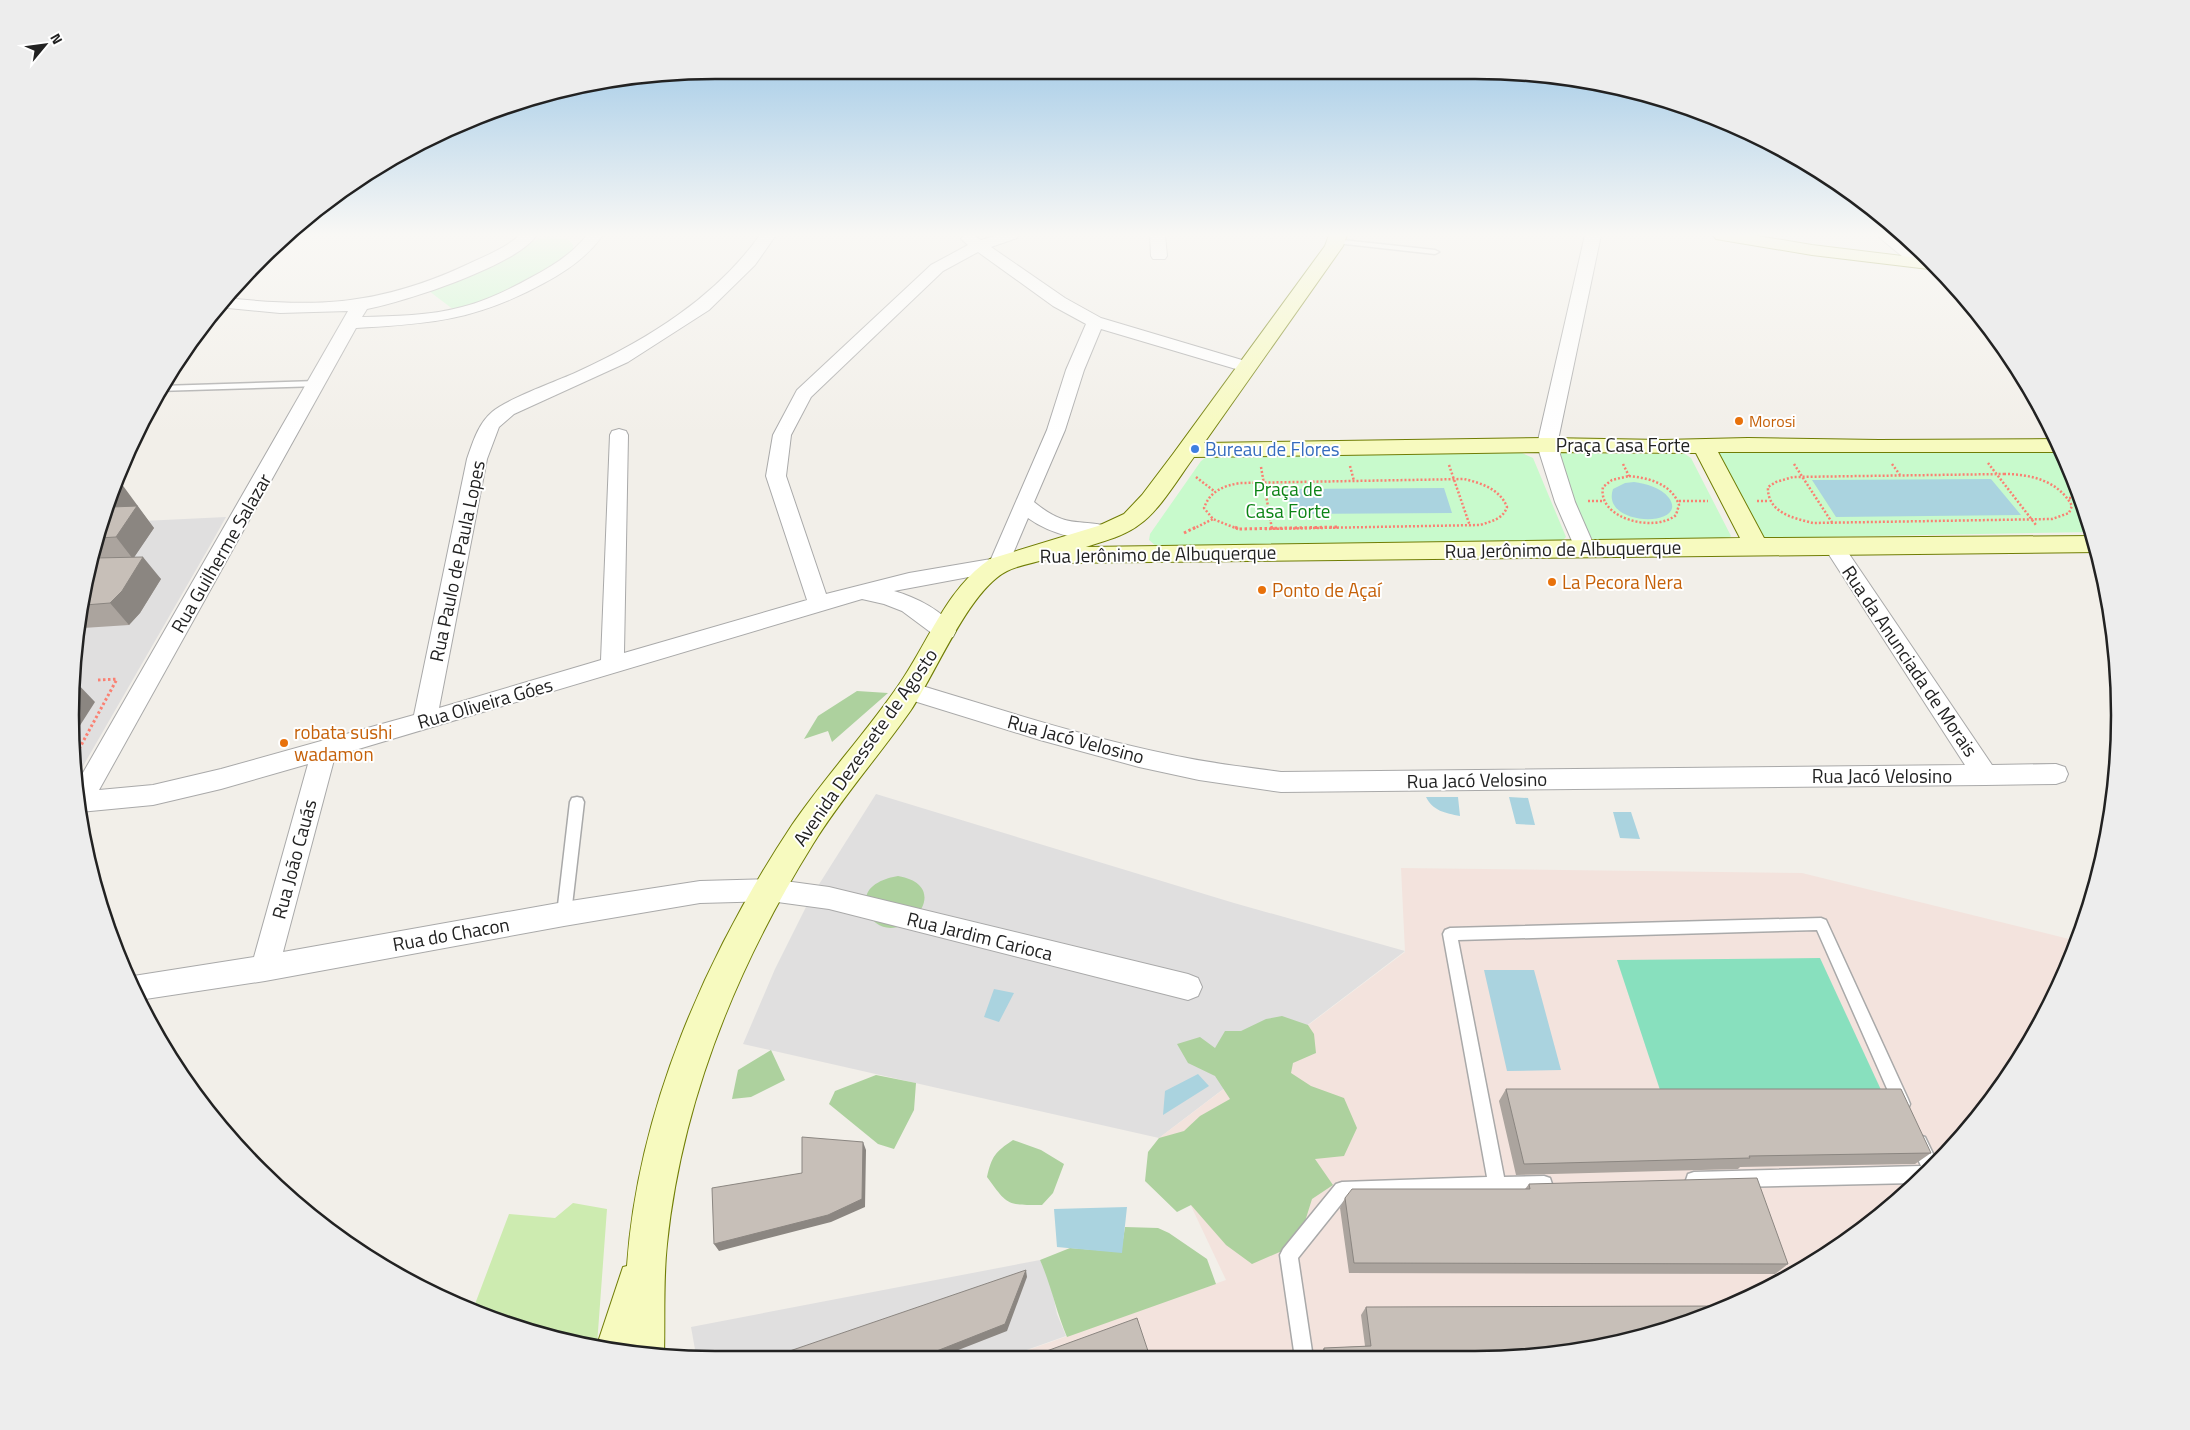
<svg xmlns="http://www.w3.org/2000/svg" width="2190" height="1430" font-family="'Titillium Web',sans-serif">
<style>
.residential{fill:#e0dfdf}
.military{fill:#f3e3dd}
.grass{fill:#cdebb0}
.forest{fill:#add19e}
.park{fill:#c8facc}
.pitch{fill:#88e0be}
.water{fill:#aad3df}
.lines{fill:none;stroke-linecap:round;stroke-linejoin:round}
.lane-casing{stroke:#a9a9a9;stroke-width:3}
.street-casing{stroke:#a9a9a9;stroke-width:2}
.secondary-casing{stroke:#707d05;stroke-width:2}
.path-far1{stroke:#fa8072;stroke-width:2.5;stroke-dasharray:2 2;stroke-linecap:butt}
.path{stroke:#fa8072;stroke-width:3;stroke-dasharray:2.5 2.5;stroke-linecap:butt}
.lane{fill:#fff;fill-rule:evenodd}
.street{fill:#fff;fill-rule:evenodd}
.secondary{fill:#f7fabf;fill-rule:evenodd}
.wall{fill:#aba49e}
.shaded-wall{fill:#8b8681}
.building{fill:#c7bfb8;stroke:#8b8681}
.food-dot{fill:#e8710a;stroke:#fff;stroke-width:2}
.shop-dot{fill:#3f7fe0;stroke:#fff;stroke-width:2}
.labels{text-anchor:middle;stroke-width:4;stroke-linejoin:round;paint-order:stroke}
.far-food-label{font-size:16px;fill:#c56008;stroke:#fff;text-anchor:start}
.street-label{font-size:19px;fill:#222;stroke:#fff}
.shop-label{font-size:19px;fill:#366cbe;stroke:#fff;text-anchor:start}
.park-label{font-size:19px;fill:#0c8416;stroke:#fff}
.food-label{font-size:19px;fill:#c56008;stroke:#fff;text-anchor:start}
.rim{fill:none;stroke:#222;stroke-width:2.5}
</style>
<rect width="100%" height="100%" fill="#f2efe9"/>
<path class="residential" d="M226,517l-14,25 -137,238 -4,-23v-84l30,-150z
M876,794l358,109 171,48 -246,187 -416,-94 32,-75 36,-72z
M1040,1260l10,21 7,33 9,22 -56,20 -314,-1 -5,-28z"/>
<path class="military" d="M1401,868l401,5 275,68 -43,96 -74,103 -92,87 -107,66 -119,45 -125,21 -506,-3 215,-76 -67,-142 246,-186z"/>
<path class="grass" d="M573,1203l34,6 -10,136 -125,-33 37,-98 46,4z"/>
<path class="forest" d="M857,691l31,2 -56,49 -4,-11 -24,8 14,-23z
M898,876c58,10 7,69 -22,47 -5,-4 -6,-7 -8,-13 0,-3 -3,-8 -2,-11 1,-15 20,-21 32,-23z
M1282,1016l26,9 6,9 2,19 -23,10 -2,10 20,13 33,12 13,30 -13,28 -29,3 18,26 -21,14 -14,45 -46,20 -26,-19 -35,-40 -14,7 -32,-31 3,-29 11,-14 25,-7 16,-15 30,-17 -15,-23 -27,-13 -11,-19 23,-7 15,11 10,-17h16l25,-12z
M771,1050l14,30 -34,17 -19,2 6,-29z
M876,1075l40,8 -2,27 -20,39 -16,-5 -49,-40 6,-13z
M1013,1140l28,10 23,14 -11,29 -11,12c-35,0 -34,1 -55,-28 5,-21 8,-25 26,-37z
M1125,1227l33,1 11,5 38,26 9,25 -149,53c-11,-26 -16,-52 -27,-77l30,-12 51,4z"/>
<path class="park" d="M547,237l21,2 5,6v6l-41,28 -50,23 -28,8 -25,-19 101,-49z
M2061,452l31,80 -329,6 -45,-85z
M1522,453l11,5 33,79 -3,3 -406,7 -8,-7 1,-6 51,-73 7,-5 9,-2z
M1561,453l124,1 6,4 40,78 -3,3h-135l-4,-2 -33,-82z"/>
<path class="pitch" d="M1820,958l62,134 -221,1 -44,-133z"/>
<path class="water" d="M1991,479l30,36 -185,2 -24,-37z
M1634,482c12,2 27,5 35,16 21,30 -69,29 -56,-9l12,-6z
M1444,488l8,25 -160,1 -5,-25z
M1426,797h32l2,19c-15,-3 -27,-5 -34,-19z
M1509,797l19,1 7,27 -19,-1z
M1613,812h18l9,27 -20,-1z
M1484,970h50l27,100 -54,1z
M994,989l20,4 -15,29 -15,-5z
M1198,1074l11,12 -46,29 2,-24z
M1127,1207l-5,46 -65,-6 -3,-38z"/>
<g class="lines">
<defs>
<path id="lane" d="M1333,239l102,11 4,2 -4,2 -99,-11h-3z
M317,381l5,3 -2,2 -163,5 4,-5z
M577,797l5,1 2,4 -13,112 -2,4 -5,2 -5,-2 -2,-4 13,-112 2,-4z
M1821,918l5,2 82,179 2,5 -2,5 -6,3 -6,-3 -79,-179 -359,10 46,237 40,-1 6,2 2,6 -2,6 -6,2 -198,6 -48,60 15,100h-18l-15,-103 3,-6 53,-65 6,-2 145,-5 -44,-243 2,-4 5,-2z
M1919,1135l6,2 12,25 -22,21 -221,5 -6,-2 -2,-6 2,-6 6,-2 227,-6 -10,-23 2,-6z"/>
<path id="street" d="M520,235h17c-21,31 -133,67 -170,74l-5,8c33,-1 67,-1 100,-10 25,-6 48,-18 70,-30 21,-11 41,-24 55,-42h16c-15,21 -36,36 -59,48 -67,37 -113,41 -188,45l-257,462 54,-5 68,-16 193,-54 53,-256c6,-17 11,-35 25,-47 17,-14 63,-30 85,-40 70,-32 138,-74 183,-137h16l-21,30 -46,45 -81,52 -114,52 -15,13 -12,32 -48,249 162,-48 9,-225 2,-4 7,-2 7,2 2,4 -4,218 183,-53 -41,-124 7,-41 24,-45 134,-125 37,-20 -7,-6 2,-3h12l6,4 17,-5h21l-2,3 -26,9 74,51 36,20 151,45 3,4 -3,4 -6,1 -145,-43 -17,41 -19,60 -31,72c34,28 44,16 79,25l3,5 -3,5c-27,7 -63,-3 -85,-19l-22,52 -112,21c21,6 51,20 62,40l-3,6 -8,2 -8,-2 -35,-26 -18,-7 -22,-5 -527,157 -52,196 281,-50 136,-21 70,-2 59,8 359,87 10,4 4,9 -4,9 -10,4 -359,-91 -59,-8 -70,2 -136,23 -299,55 -126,19 -12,-23 127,-20 54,-193 -87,25 -68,16 -73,7 -4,-27 272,-474 -68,2 -62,-6 8,-9c91,10 153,7 238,-32 19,-9 40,-17 56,-31zM978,252l75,54 33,18 -20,46 -19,60 -56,129 -82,14 -83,21 -40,-118 5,-41 20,-38 132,-126z
M1150,235h15l2,21 -2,3h-12l-2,-3z
M1585,235h16l-44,210 18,57 20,46 -3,5 -7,2 -7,-2 -3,-5 -20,-46 -18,-57z
M1878,235h16l34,28 -2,3h-12l-34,-28z
M1834,540l7,2 151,223 64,-1 9,3 3,7 -3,7 -9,3 -71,1 -704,7 -82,-12 -60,-13 -99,-27 -139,-43 -4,-6 4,-6 8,-3c87,26 174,55 263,73 36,8 73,12 109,17l684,-7 -141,-218 3,-5z"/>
<path id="secondary" d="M1329,235h18l-4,11 -139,197 343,-5 116,2 85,-2 131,2 178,-1 5,13h-344l46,86 330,-2 5,16 -1042,11 -10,-4c-13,4 -28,6 -40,12 -38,19 -71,102 -96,139 -32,46 -69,87 -98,134 -76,122 -131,257 -146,400 -4,37 -2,74 -3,111h-33l-34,-10 26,-78 4,-1c11,-157 79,-311 165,-441 33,-48 73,-91 106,-139 30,-43 48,-97 92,-127l108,-33 26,-12 18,-19 31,-41 152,-208zM1547,452l149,1 44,85 -654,9c18,-6 39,-11 54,-23 20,-14 39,-47 54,-67z
M1713,235h39l60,10 115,14 10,11 -125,-15 -96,-16z"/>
</defs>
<use href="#lane" class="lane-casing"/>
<use href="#street" class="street-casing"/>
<use href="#secondary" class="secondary-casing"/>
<path class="path-far1" d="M1988,463l48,62
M1623,464l6,12
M1794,464l39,60
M1892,464l8,11
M1449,465l21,61
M1350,466l4,15
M1261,467l11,62
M2004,474c27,0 55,7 68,32l-3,7 -17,6 -239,4c-21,-5 -46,-11 -45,-36l8,-5 17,-5z
M1629,476c20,2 43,8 50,29l-3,10c-21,18 -79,4 -73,-28l9,-7z
M1196,477l18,14
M2069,498h10
M1588,501h15
M1679,501h29
M1757,501h12
M1193,529l20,-10
M1238,529l-25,-10 -9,-11c6,-17 19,-22 36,-25l224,-4c17,4 36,10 43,28 -4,12 -15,14 -27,18l-216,4"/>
<path class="path" d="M1235,527l4,2 100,-2
M1272,527v3
M1184,533l12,-6
M98,680l20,-1
M72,762l45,-83"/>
<use href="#lane" class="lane"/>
<use href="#street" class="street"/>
<use href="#secondary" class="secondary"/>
</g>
<path class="wall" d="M138,505l-1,1 17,22 -20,29 27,22 -21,34 -11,12 -46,3 -2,-2 23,-119z
M1506,1089l425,64 -16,11 -175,3 -2,2 -222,6 -17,-74z
M1529,1184l259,80 -13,10 -426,-1 -9,-65 5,-10 180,-9z
M1366,1307l151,52 -198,-1v-2l5,-8 41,-2 -4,-31z"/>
<path class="shaded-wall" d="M121,483l33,45 -21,31 -17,-22 -4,-30z
M143,557l18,22 -21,34 -11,12 -19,-22z
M74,680l21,22 -23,36 -1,-54z
M863,1142l3,8 -1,57 -34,15 -112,29 -5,-7z
M1026,1270l1,7 -20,54 -64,25h-19z"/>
<path class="building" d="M121,483l-9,24 25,-1 -21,31 -18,1 6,-31 7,-15z
M143,557l-21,34 -12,12 -25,2 10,-47z
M1506,1089h395l30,64 -182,3 1,2 -226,6z
M802,1137l61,5 -1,57 -34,16 -114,29 -2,-56 90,-15z
M1757,1178l31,86 -434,-1 -9,-65 7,-9h178l-1,-5z
M1026,1270l-21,54 -81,32 -146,-1z
M1726,1306l-84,32 -125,21 -193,-1v-10l47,-2 -5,-39z
M1137,1318l13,39 -117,-1z"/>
<linearGradient id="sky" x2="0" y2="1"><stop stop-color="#8fc0e4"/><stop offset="0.54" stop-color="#f9f8f5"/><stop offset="1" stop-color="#f9f8f5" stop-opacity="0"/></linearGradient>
<rect width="2190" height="435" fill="url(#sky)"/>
<g class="food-dot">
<circle cx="1739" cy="421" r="5"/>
<circle cx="1552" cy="582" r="5"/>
<circle cx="1262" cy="590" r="5"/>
<circle cx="284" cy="743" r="5"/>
</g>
<circle class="shop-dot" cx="1195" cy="449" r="5"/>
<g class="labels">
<g class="far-food-label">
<text x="1749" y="427">Morosi</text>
</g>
<g class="street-label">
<text x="1623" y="452">Praça Casa Forte</text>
<text transform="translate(1563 549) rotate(-1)" y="7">Rua Jerônimo de Albuquerque</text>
<text transform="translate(221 553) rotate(-60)" y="7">Rua Guilherme Salazar</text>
<text transform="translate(1158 554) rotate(-1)" y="7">Rua Jerônimo de Albuquerque</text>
<text transform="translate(457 561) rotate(-78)" y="7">Rua Paulo de Paula Lopes</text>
<text transform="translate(1910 661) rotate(56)" y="7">Rua da Anunciada de Morais</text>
<text transform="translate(485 703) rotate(-16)" y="7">Rua Oliveira Góes</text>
<text transform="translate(1076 739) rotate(15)" y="7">Rua Jacó Velosino</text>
<text transform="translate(865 747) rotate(-55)" y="7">Avenida Dezessete de Agosto</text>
<text x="1882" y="783">Rua Jacó Velosino</text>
<text transform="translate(1477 780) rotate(-1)" y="7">Rua Jacó Velosino</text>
<text transform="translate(294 859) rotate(-75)" y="7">Rua João Cauás</text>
<text transform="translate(451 934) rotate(-10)" y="7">Rua do Chacon</text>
<text transform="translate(980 936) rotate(14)" y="7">Rua Jardim Carioca</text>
</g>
<g class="shop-label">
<text x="1205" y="456">Bureau de Flores</text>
</g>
<g class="park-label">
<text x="1288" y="496">Praça de<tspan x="1288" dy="22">Casa Forte</tspan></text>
</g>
<g class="food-label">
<text x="1562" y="589">La Pecora Nera</text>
<text x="1272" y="597">Ponto de Açaí</text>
<text x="294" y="739">robata sushi<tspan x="294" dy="22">wadamon</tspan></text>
</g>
</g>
<path d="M0 0H2190V1430H0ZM715 79H1475A636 636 0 0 1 2111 715V715A636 636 0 0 1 1475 1351H715A636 636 0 0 1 79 715V715A636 636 0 0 1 715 79Z" fill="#ededed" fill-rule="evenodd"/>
<path class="rim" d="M715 79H1475A636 636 0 0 1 2111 715V715A636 636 0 0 1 1475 1351H715A636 636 0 0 1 79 715V715A636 636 0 0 1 715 79Z"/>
<g transform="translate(45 45) rotate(61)" stroke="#ffffff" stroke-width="4" paint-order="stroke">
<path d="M0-4L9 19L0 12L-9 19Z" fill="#222222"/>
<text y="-8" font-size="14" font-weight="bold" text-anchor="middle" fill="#222222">N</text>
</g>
</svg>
